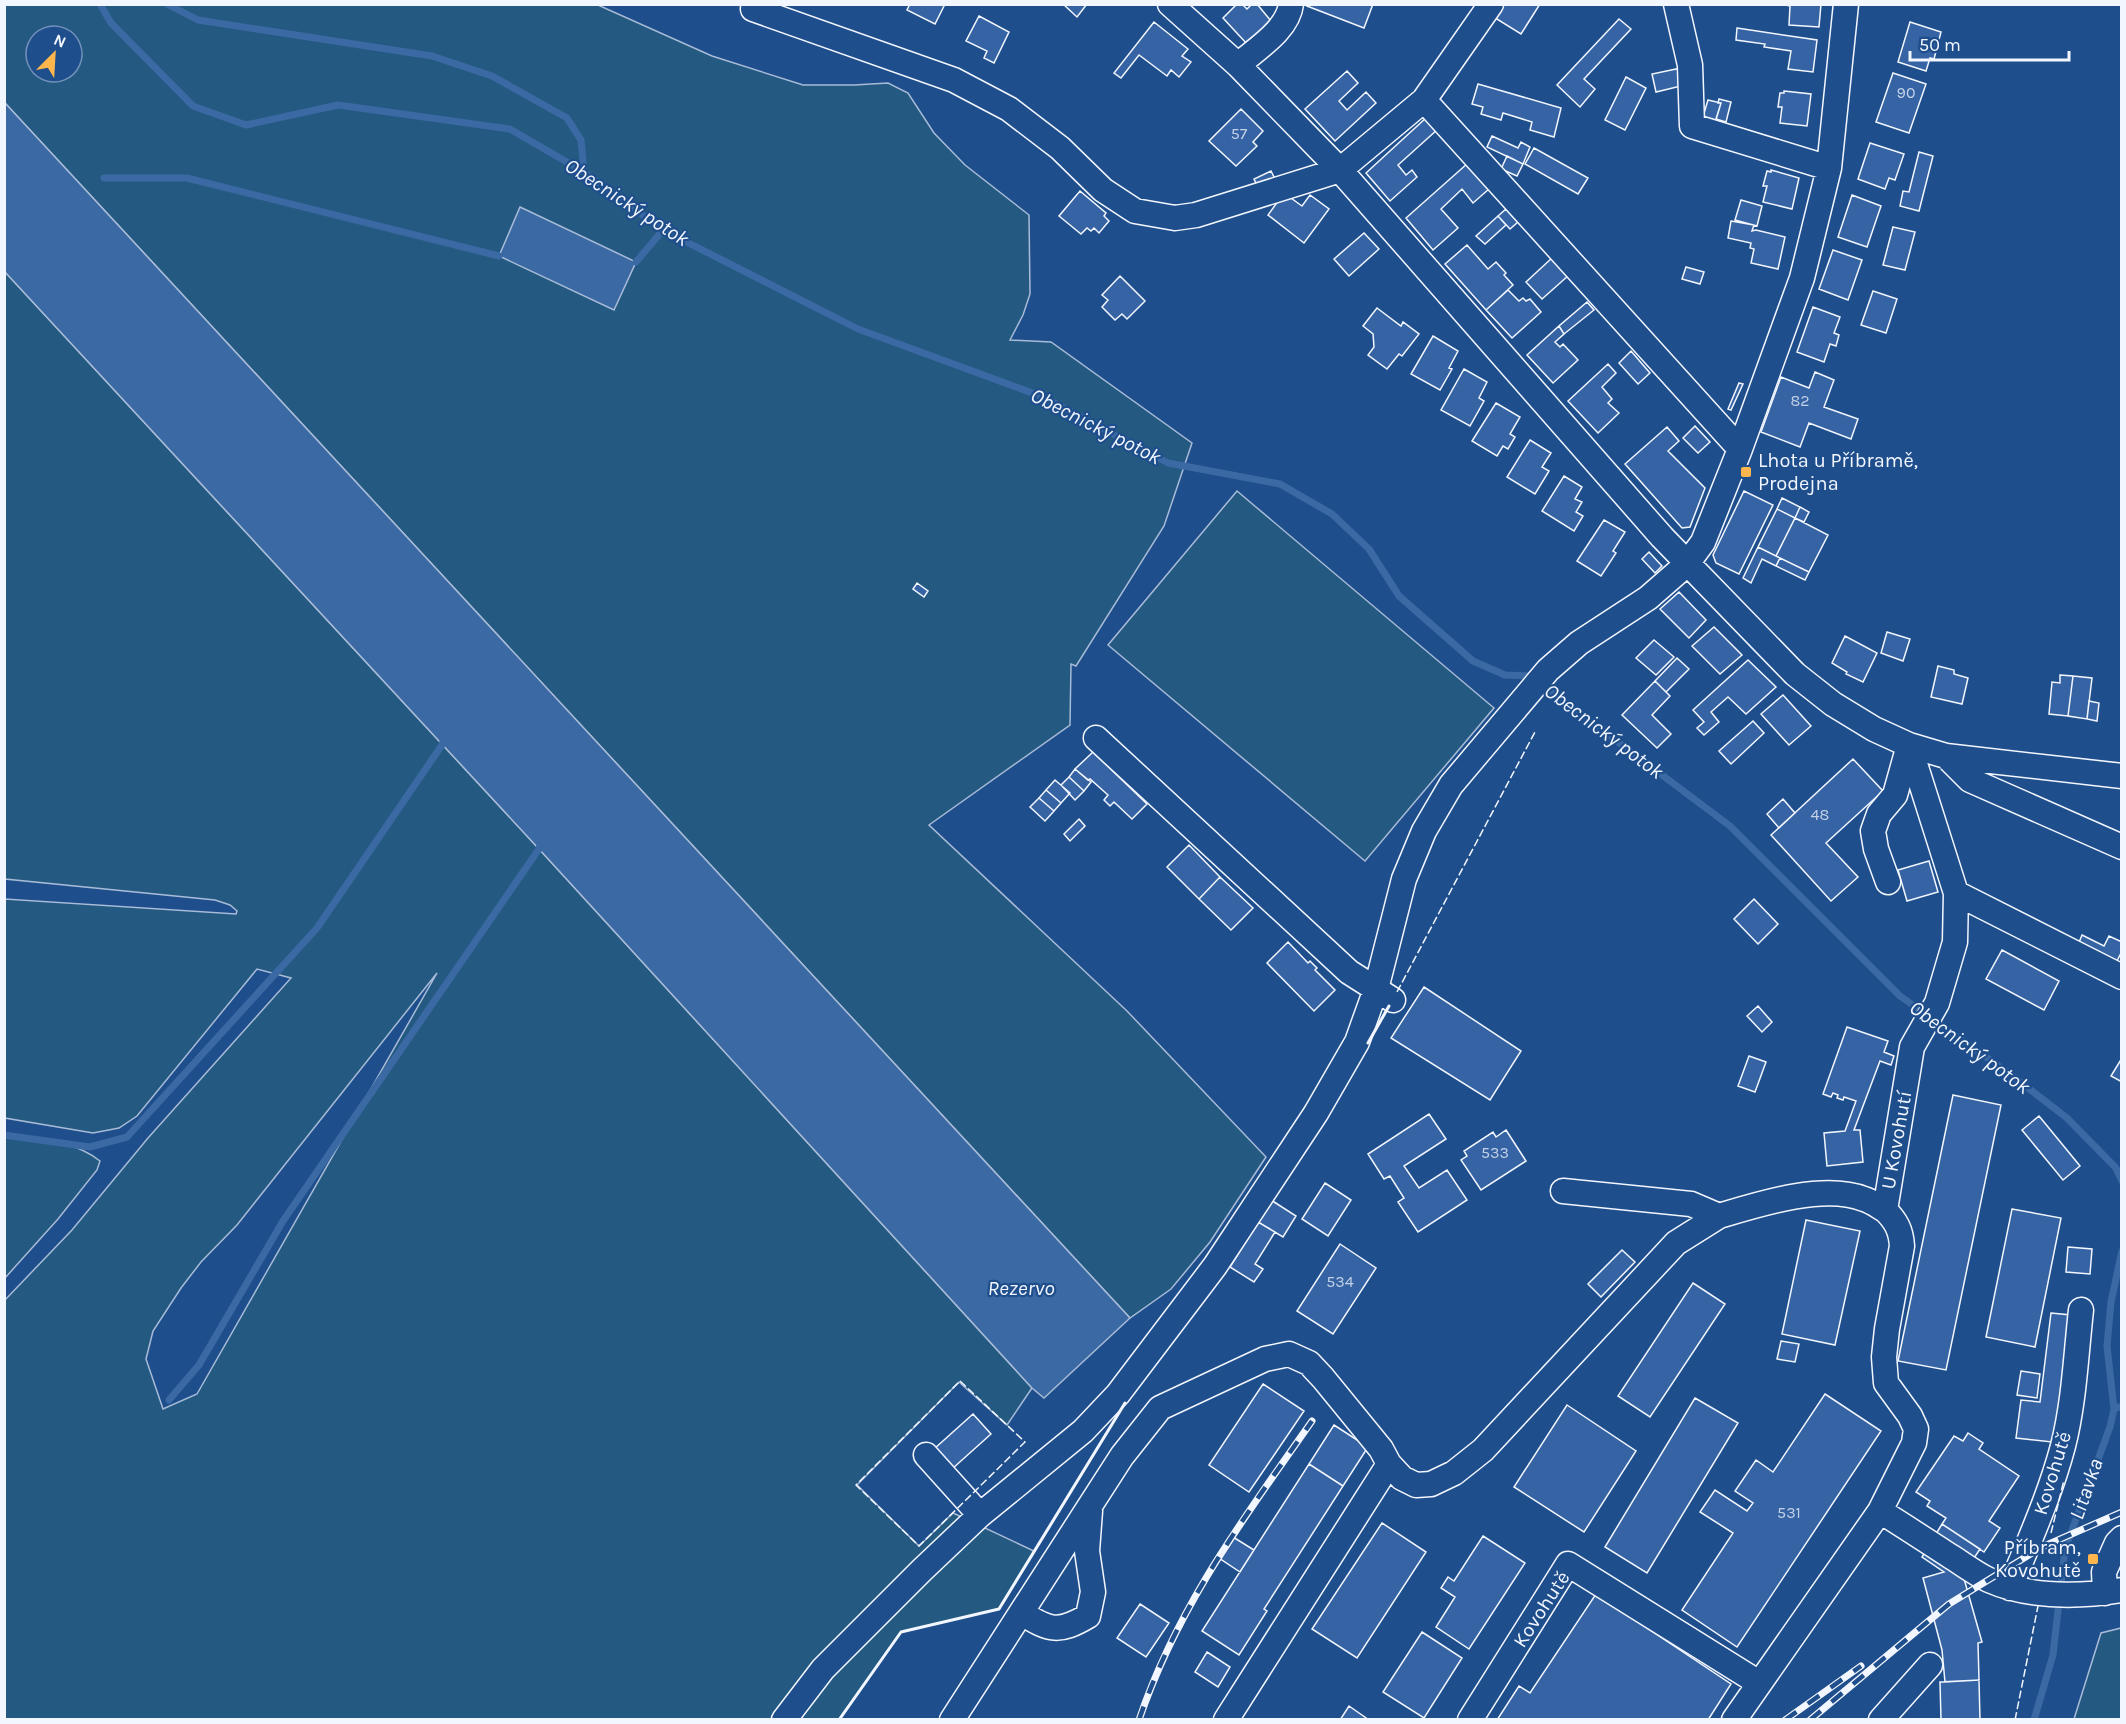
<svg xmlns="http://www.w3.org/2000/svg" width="2126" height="1724" font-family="Karla,sans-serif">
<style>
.green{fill:#245a82;stroke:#a8bbd7;stroke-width:1.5;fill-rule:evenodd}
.water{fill:#3b69a3;stroke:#a8bbd7;stroke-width:1.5}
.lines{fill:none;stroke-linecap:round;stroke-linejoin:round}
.stream{stroke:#3b69a3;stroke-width:7}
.building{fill:#3563a3;stroke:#f2f6ff;stroke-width:1.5}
.minor-casing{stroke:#f2f6ff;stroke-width:27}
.minor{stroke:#1f4e8c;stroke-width:24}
.rail-casing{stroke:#f2f6ff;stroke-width:7}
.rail{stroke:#1f4e8c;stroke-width:4.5;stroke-dasharray:14;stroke-linecap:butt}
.fence{stroke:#f2f6ff;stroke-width:1.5;stroke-dasharray:8 3;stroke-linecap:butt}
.wall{stroke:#f2f6ff;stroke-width:3}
.poi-dot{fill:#ffb74d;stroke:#1f4e8c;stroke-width:2}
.labels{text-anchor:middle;stroke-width:4.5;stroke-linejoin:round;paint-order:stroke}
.number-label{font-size:16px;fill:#c3d1e8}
.poi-label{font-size:20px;fill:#f2f6ff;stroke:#1f4e8c;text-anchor:start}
.street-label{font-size:20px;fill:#f2f6ff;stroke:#1f4e8c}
.water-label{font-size:21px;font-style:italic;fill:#f2f6ff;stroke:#1f4e8c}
</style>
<rect width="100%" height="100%" fill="#1f4e8c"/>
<path class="green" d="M5,5h593l114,51 91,29h51l34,-2 20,10 26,40 31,32 64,50 1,79 -7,21 -13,25 41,2 141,101 -28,83 -88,140 -5,-2 -1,61 -141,100 198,186 139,146 -56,85 -39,47 -41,29 -1125,-1215zM36,36h36v36h-36z
M5,272l534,577 493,539 -25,37 -48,-43 -102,103 62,61 34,-33 81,38 -35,58 -98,23 -62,87h-834l-1,-418 68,-71 76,-92 143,-160 -34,-9 -120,147 -18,12 -26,5 -88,-15v-219l231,15 1,-3 -7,-6 -15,-5 -210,-21zM437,973l-240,421 -34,15 -17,-50 7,-28 28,-43 20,-26 36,-37z
M1237,491l257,217 -129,153 -257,-216z
M5,1135c34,5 67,4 95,26l-3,9 -39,49 -53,59z
M2121,1628v91h-47l27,-86z"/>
<path class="water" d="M5,103l1125,1215 -86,80 -12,-10 -493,-539 -534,-577z
M520,207l116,55 -22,48 -115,-54z"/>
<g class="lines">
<path class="stream" d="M100,4l11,19 82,83 53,19 92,-20 172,24 74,43 79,58 195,99 185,68 125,66 112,21 52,30 37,35 30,47 74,65 32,14 25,1 200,150 170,170 110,78 57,44 49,50 6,13
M167,4l31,16 234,36 60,20 75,42 14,22 3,32
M104,178h83l312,78
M636,262l27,-32
M4,1135l86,12 37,-10 190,-209 125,-183 2,-8
M169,1400l30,-35 84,-144 256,-372 2,-8
M2114,1409l-7,-63 4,-44 11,-51
M2034,1720l19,-65 12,-106 45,-122 4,-18 8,-3"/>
</g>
<path class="building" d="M910,4h35l-10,20 -28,-14z
M1063,4h24l-10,13z
M1237,4h5l5,5 5,-5h5l14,17 -24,23 -24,-26z
M1308,4h65l-9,24 -57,-22z
M1499,4h41l-19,30 -29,-18z
M1782,4h39l-2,23 -30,-2 1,-19z
M979,16l30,16 -15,31 -10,-5 3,-7 -21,-10z
M1619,19l12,10 -47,50 11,10 -15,18 -23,-22z
M1154,22l34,27 -6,7 9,6 -12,15 -8,-7 -4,6 -28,-21 -18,23 -7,-5z
M1910,22l31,10 -7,27 -4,-1 -4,13 -28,-9z
M1737,28l80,12 -4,32 -25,-3 3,-18 -27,-4 1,-3 -29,-4z
M1681,68l4,17 -29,7 -4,-18z
M1347,71l11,12 -19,18 8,9 19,-18 10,11 -41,38 -30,-32z
M1893,73l33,11 -17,49 -33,-11z
M1626,77l20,11 -21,42 -20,-10z
M1478,84l83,24 -7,29 -24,-7 2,-8 -29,-9 -2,7 -20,-6 2,-7 -11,-3z
M1784,91l27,3 -4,32 -27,-3 2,-16h-4l2,-14h4z
M1719,99l12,3 -5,20 -10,-3 5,-16h-3z
M1708,100l13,3 -6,20 -13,-3z
M1241,109l22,22 -10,11 4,4 -21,20 -27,-25z
M1427,117l11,12 -40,36 8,10 6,-5 5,7 -27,24 -24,-28z
M1492,136l26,12 3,-6 9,5 -7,17 -36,-17z
M1870,143l34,11 -9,26 -6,-2 -4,11 -27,-10z
M1534,148l54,30 -10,16 -53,-30z
M1919,152l14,4 -14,55 -19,-5 3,-15 6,1z
M1507,156l16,8 -6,12 -16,-7z
M1468,163l21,26 -16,14 -11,-14 -21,20 17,19 -25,22 -27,-32z
M1771,170l28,8 -7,31 -29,-7 4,-16h-4l4,-15 4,1z
M1271,171l5,10 -17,8 -5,-10z
M1080,191l26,22 -2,3 5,5 -10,12 -5,-5 -3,3 -4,-3 -6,6 -22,-18z
M1284,193l18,13 8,-11 19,14 -25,34 -36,-28z
M1852,195l29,11 -14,41 -29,-10z
M1741,200l21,6 -5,20 -22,-6z
M1506,209l12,13 -8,7 -12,-13z
M1498,216l8,9 -21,19 -9,-8z
M1731,221l23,4 -2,6 4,-1 29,7 -7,32 -27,-6 3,-14 -4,-1 1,-5 -23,-5z
M1893,227l22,5 -10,38 -22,-5z
M1364,233l15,16 -30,27 -15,-17z
M1467,245l21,24 8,-7 10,11 -2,2 9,10 -27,25 -41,-46z
M1833,250l29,10 -14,40 -29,-11z
M1553,257l16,18 -27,24 -16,-17z
M1686,267l18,5 -4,12 -18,-5z
M1120,276l25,25 -18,18 -5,-5 -7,6 -13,-13 6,-7 -6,-5z
M1508,290l11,11 4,-3 3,3 4,-2 11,13 -29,26 -26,-28z
M1873,291l24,8 -11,34 -25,-8z
M1587,302l7,8 -30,24 -5,-8z
M1813,307l27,10 -6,16 5,2 -3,11 -6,-2 -6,18 -27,-10z
M1377,308l24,18 2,-4 16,12 -17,22 -3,-2 -12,15 -19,-14 6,-8 -1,-13 -10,-8z
M1559,326l5,8 -9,8 5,5 3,-3 15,16 -25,23 -26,-28z
M1433,336l25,15 -9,17 3,1 -12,21 -29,-16z
M1631,351l19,22 -12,11 -19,-21z
M1608,364l8,9 -14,14 10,12 -4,4 11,10 -21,20 -30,-32z
M1464,369l23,13 -8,16 5,3 -14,25 -29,-16z
M1815,372l19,8 -10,27 34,12 -7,20 -42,-16 -9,24 -39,-15 20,-55 28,11z
M1739,383l4,1 -12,26 -3,-1z
M1496,403l24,14 -10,17 5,3 -7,12 -5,-3 -6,10 -25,-15z
M1695,426l15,16 -12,11 -15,-15z
M1667,427l12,14 -11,10 37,37 -15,39 -8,1 -57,-64z
M1530,440l21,13 -9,14 7,4 -14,23 -28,-17z
M1564,476l18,11 -7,12 7,3 -6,10 7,4 -9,15 -32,-20z
M1744,491l29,14 -34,69 -23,-11 -3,-8z
M1782,498l18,9 -5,11 -18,-9z
M1800,507l9,5 -5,10 -9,-4z
M1777,509l18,9 -19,38 -18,-9z
M1795,518l33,17 -19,37 -33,-16z
M1604,520l21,12 -12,19 3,2 -15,23 -24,-15z
M1758,547l22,11 -4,8 -14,-7 -11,24 -8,-5z
M1649,552l13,14 -7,7 -13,-14z
M1780,558l29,14 -4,8 -29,-14z
M917,583l11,8 -4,6 -11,-8z
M1679,592l27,28 -17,18 -29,-29z
M1714,627l28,28 -22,19 -28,-28z
M1887,632l23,7 -7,22 -22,-8z
M1845,636l32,17 -14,29 -17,-8 1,-2 -15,-9z
M1654,640l20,17 -18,18 -20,-17z
M1677,658l12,11 -23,23 -11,-11z
M1748,660l28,27 -30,27 -18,-17 -17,15 8,10 -15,13 -7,-7 7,-6 -11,-12z
M1938,666l16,4v4l14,4 -6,26 -31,-7z
M2060,675l13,1 -5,40 -19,-2 3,-32 8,1z
M2073,676l19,2 -5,41 -19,-3z
M1655,681l15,15 -18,19 19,19 -14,14 -35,-33z
M1783,695l28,31 -22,19 -28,-31z
M2089,701l10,2 -2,18 -10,-2z
M1753,721l11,12 -33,31 -12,-13z
M1093,752l54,52 -15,15 -18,-17 -4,4 -6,-6 4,-5 -18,-16 -2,1 -13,-11z
M1853,759l30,32 -57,52 32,34 -27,24 -60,-66z
M1075,769l16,13 -7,9 -15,-14z
M1069,777l15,14 -9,9 -14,-15z
M1055,780l15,13 -9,10 -15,-13z
M1046,790l15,13 -7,8 -15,-13z
M1039,798l15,13 -9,10 -15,-14z
M1783,799l12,14 -16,15 -12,-14z
M1079,819l6,7 -15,15 -6,-7z
M1189,845l31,32 -21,22 -32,-32z
M1929,861l9,31 -31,9 -9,-31z
M1220,877l33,31 -22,22 -32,-31z
M1754,899l24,25 -20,20 -24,-25z
M2082,935l22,11 5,-10 13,6v9l-6,12 -38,-18z
M1288,942l20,21 2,-2 7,7 -2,2 20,20 -21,21 -47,-48z
M2002,950l57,31 -15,29 -58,-31z
M1424,987l97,64 -31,49 -99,-62z
M1758,1006l14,16 -10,10 -15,-16z
M1847,1027l41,14 -4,11 10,4 -3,9 -11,-4 -26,69h6l3,32 -36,4 -3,-33 21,-2 11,-30 -12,-4 -1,3 -6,-2 1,-3 -5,-2 -2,4 -8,-3z
M1749,1056l17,6 -11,30 -17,-6z
M2122,1058v24l-11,-6z
M1953,1095l48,10 -55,265 -48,-9z
M1429,1114l17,25 -42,27 15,22 28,-18 20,30 -49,32 -20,-30 6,-4 -14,-22 -6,3 -16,-25z
M2039,1116l41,50 -17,14 -41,-50z
M1506,1130l20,31 -45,29 -20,-30 6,-4 -3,-5 29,-19 3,5z
M1325,1183l26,17 -23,36 -26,-17z
M1271,1200l25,16 -13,21 -25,-15z
M2012,1209l49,9 -26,129 -49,-10z
M1806,1220l54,11 -25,114 -53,-11z
M1258,1222l17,10 -20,32 8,5 -9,13 -24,-15z
M1340,1244l36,24 -43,66 -36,-23z
M2068,1247l24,2 -2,25 -24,-2z
M1622,1250l13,12 -34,35 -13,-13z
M1693,1283l32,21 -75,113 -32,-21z
M2051,1313l20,2 -14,118 -5,9 -36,-4 5,-38 19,2z
M1781,1341l18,3 -4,18 -18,-3z
M2021,1371l19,3 -3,24 -20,-3z
M1263,1384l41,27 -55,81 -40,-27z
M1825,1394l56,37 -144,216 -55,-37 51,-77 -33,-21 15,-22 32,21 6,-8 -18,-12 21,-31 17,12z
M1695,1398l43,25 -91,150 -42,-26z
M1567,1405l69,46 -52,81 -70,-45z
M973,1414l18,20 -39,35 -18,-20z
M1334,1425l34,22 -25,39 -34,-22z
M1968,1433l15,10 -4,6 40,27 -30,45 11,7 -16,24 -42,-28 4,-6 -19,-12 3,-5 -14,-9 38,-56 9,5z
M1309,1464l34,22 -79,123 3,2 -28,44 -37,-24z
M1382,1523l44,29 -69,106 -45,-29z
M1942,1524l38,25 -17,26 19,67 -4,1 1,37 -34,2 -3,-32 -19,-72 21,-6 -22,-15z
M1483,1536l42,27 -56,86 -33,-22 19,-30 -14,-9 7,-11 6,4z
M1233,1537l21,13 -14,22 -21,-14z
M1596,1594l135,90 -23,36h-211l22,-34 11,7z
M1140,1604l29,19 -23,34 -29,-19z
M1422,1632l40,26 -38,60 -41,-26z
M1207,1652l23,15 -12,20 -23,-15z
M1979,1680l1,40h-39l-1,-38z
M1349,1706l20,14h-29z"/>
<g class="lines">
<defs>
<path id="minor" d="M754,4l-1,5 201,71 55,29 51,39 43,42 32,21 40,7 21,-3 144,-45 84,-70 67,-96
M1170,4l68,61 102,105 322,367 133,137 38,30 41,25 35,16 37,11 176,20
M1676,4l14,61 2,61 137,42
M1238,65c18,-16 50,-35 53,-61
M1424,100l316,349
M1096,738l253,234 44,28
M1946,756l24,24 152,67
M1956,893l166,84
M1563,1191l128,13 28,12c40,-12 105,-33 145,-17 7,2 14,7 21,11l27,-163 25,-44 18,-61 1,-49 -47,-148 -14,50 -16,19 -6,17 3,18 12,33
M926,1455l54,60
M1880,1511c24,15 47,30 70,45 13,8 26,18 39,24 41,18 90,17 133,10
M2010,1588c19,-47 40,-93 53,-142 11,-43 13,-91 18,-136
M2105,1593l-1,-21 13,-29 5,-5
M1022,1613c28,18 37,20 66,3l5,-24 -6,-41 3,-40
M784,1720l39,-51 99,-99 58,-55 103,-84 35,-37 97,-128 101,-153 41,-71 19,-53 28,-110 20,-48 27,-46 97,-115 31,-27 69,-45 39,-34 16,-22 37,-93 62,-171 27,-110 17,-164
M952,1720l170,-264 38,-48 105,-49 24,-5 20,9 14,15 58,71 8,15 13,14 14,7 15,-1 23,-11 29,-23 193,-207 43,-27
M1226,1720l163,-256
M1470,1720l98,-156 191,119
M1734,1720l146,-209 34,-68 2,-14 -6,-13 -24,-33 -2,-26 3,-28 15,-83c-1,-16 -6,-25 -17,-36
M1881,1720l49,-55"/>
</defs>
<use href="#minor" class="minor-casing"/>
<use href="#minor" class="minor"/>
<defs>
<path id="rail" d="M1139,1720c39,-115 105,-202 173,-299
M1785,1720l76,-54
M1810,1720l139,-116 93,-57 80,-35"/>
</defs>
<use href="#rail" class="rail-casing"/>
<use href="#rail" class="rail"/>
<path class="fence" d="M1397,992l139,-262
M960,1381l65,61 -106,104 -63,-61z
M2051,1533l13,-53
M2015,1720l23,-114"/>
<path class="wall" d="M1368,1043l21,-37
M839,1720l62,-88 98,-23 126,-206"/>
</g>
<g class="poi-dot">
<rect x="1740" y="466" width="12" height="12" rx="3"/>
<rect x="2087" y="1553" width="12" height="12" rx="3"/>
</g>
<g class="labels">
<g class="number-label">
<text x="1906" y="98">90</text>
<text x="1239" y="139">57</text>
<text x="1800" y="406">82</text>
<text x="1820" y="820">48</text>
<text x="1495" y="1158">533</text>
<text x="1340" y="1287">534</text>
<text x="1789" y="1518">531</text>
</g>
<g class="poi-label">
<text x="1758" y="467">Lhota u Příbramě,<tspan x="1758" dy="23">Prodejna</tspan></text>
<text x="2081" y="1554" text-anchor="end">Příbram,<tspan x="2081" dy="23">Kovohutě</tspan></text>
</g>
<g class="street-label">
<text transform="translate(1896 1140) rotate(-80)" y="7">U Kovohutí</text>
<text transform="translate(2052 1473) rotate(-73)" y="7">Kovohutě</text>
<text transform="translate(1541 1609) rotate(-57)" y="7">Kovohutě</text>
</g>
<g class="water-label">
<text transform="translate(627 202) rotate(33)" y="7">Obecnický potok</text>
<text transform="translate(1096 426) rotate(27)" y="7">Obecnický potok</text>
<text transform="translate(1604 731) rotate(37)" y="7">Obecnický potok</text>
<text transform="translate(1970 1047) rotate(36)" y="7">Obecnický potok</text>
<text x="1021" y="1295">Rezervo</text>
<text transform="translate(2086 1489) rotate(-71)" y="7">Litavka</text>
</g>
</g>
<rect width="2126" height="1724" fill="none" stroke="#f2f6ff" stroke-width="12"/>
<g transform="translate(54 54) rotate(24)"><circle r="28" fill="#1f4e8c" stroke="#7391ba" stroke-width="1.5"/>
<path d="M0-4.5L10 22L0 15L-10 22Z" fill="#ffb74d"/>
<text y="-9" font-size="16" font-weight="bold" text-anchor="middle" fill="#f2f6ff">N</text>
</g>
<path d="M1910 51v9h159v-9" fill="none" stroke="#f2f6ff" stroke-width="3"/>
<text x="1919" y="51" font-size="18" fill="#f2f6ff" stroke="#1f4e8c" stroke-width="4.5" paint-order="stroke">50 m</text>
</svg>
